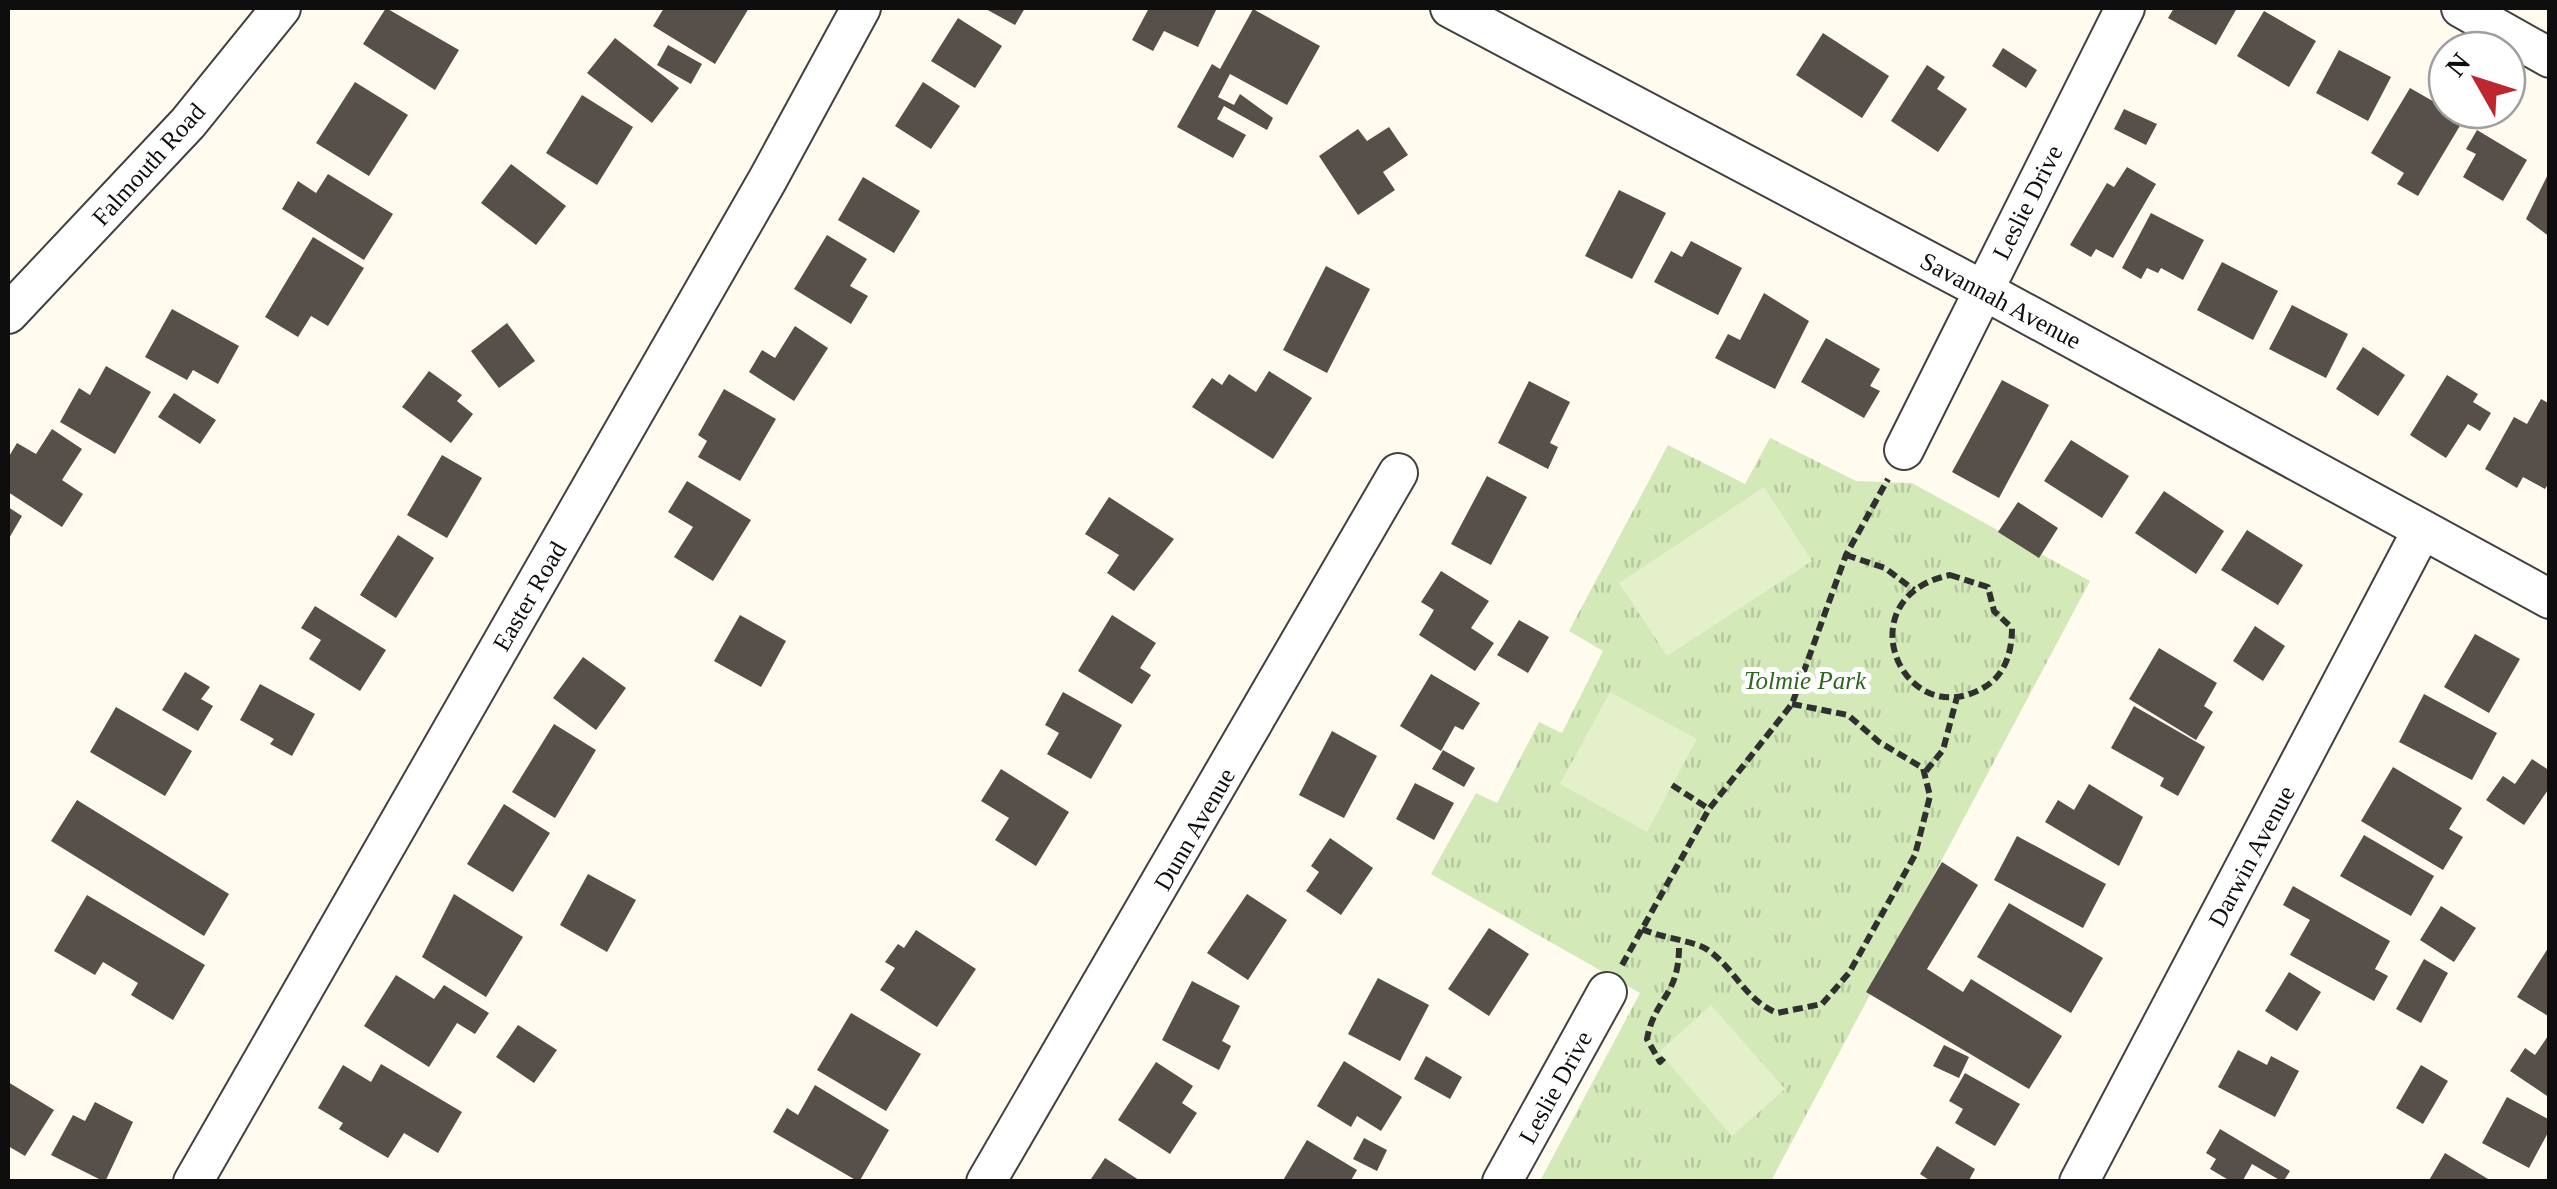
<svg xmlns="http://www.w3.org/2000/svg" width="2557" height="1189" font-family="'Times New Roman',serif">
<style>
.park{fill:url(#park-tufts)}
.pitch{fill:#e4f0ca}
.building{fill:#564f4a}
.lines{fill:none;stroke-linecap:round;stroke-linejoin:round}
.minor-casing{stroke:#414141;stroke-width:42}
.path{stroke:#303030;stroke-width:6;stroke-dasharray:10 5;stroke-linecap:butt}
.minor{stroke:#fff;stroke-width:38}
.labels{text-anchor:middle;stroke-width:10;stroke-linejoin:round;paint-order:stroke}
.street-label{font-size:25px;fill:#0e0e0e;stroke:#fff}
.park-label{font-size:25px;font-style:italic;fill:#2e661e;stroke:#fff}
</style>
<defs>
<pattern id="park-tufts" width="24" height="20" patternUnits="userSpaceOnUse" patternTransform="scale(2.5)"><rect width="24" height="20" fill="#d3e9b8"/><path d="M3 7l-1-3M5 7V3M7 7l1-3M15 17l-1-3M17 17v-4M19 17l1-3" fill="none" stroke="#b4c79d"/></pattern>
</defs>
<rect width="100%" height="100%" fill="#fffbef"/>
<path class="park" d="M1770,438l86,43 56,2 178,98 -319,600h-231l100,-188 -209,-119 45,-81 21,10 42,-81 23,11 41,-82 -34,-20 99,-186 77,39z"/>
<path class="pitch" d="M1764,487l48,74 -145,95 -48,-73z
M1610,692l87,47 -50,93 -87,-48z
M1711,1005l74,84 -53,47 -73,-84z"/>
<path class="building" d="M386,8l73,42 -24,40 -72,-46z
M664,8h85l-34,56 -62,-38z
M984,8h41l-10,17z
M1149,8h68l-19,39 -34,-16 -11,20 -21,-11z
M2174,8h63l-21,37 -48,-27z
M1253,9l67,37 -33,59 -57,-31 -12,23 16,8 6,-11 33,24 -6,12 -43,-24 -7,13 29,16 -13,23 -56,-31 35,-63 8,5z
M2264,11l52,30 -27,46 -52,-31z
M958,18l44,28 -27,42 -44,-27z
M1823,33l66,43 -27,42 -66,-43z
M615,38l64,50 -27,35 -65,-50z
M668,45l34,19 -11,20 -34,-19z
M2003,48l34,22 -11,18 -34,-22z
M2339,50l52,27 -23,44 -52,-28z
M1927,65l18,12 -8,12 30,20 -29,43 -47,-31z
M355,82l53,33 -39,61 -53,-33z
M923,82l37,24 -29,43 -36,-23z
M2410,88l54,31 -46,77 -21,-12 7,-11 -33,-20z
M582,95l51,32 -36,58 -51,-32z
M2124,109l33,15 -11,21 -32,-16z
M1389,127l19,28 -25,17 12,18 -37,25 -39,-59 39,-27 9,12z
M2477,130l50,30 -24,41 -40,-24 13,-23 -10,-5z
M511,164l55,42 -30,39 -55,-42z
M2127,167l29,17 -43,74 -17,-9 -5,8 -21,-12 37,-62 7,4z
M2550,170v67l-24,-18z
M328,174l65,40 -29,46 -82,-51 16,-28 18,12z
M863,177l57,34 -26,42 -56,-33z
M1619,190l47,23 -34,66 -47,-23z
M2151,213l53,27 -21,40 -22,-12 -3,5 -11,-5 -6,11 -19,-11z
M827,235l40,24 -17,27 18,10 -17,28 -57,-35z
M313,237l51,31 -36,58 -17,-10 -13,21 -33,-20z
M1691,241l51,27 -24,47 -64,-33 17,-31 11,6z
M2222,262l56,29 -25,49 -56,-30z
M1326,266l44,23 -43,84 -44,-23z
M1764,293l45,28 -34,68 -60,-31 13,-24 12,6z
M2292,305l56,29 -22,44 -57,-29z
M172,309l67,37 -21,38 -25,-14 -6,10 -42,-23z
M507,323l28,38 -36,27 -28,-37z
M795,326l33,22 -34,53 -45,-29 13,-22 13,8z
M1826,338l54,31 -10,17 10,5 -16,27 -63,-36z
M2363,347l42,28 -27,41 -42,-27z
M106,366l45,26 -36,62 -55,-32 19,-34 11,7z
M429,371l33,24 -5,6 16,13 -22,29 -49,-36z
M1269,371l43,27 -39,61 -81,-52 20,-29 10,7 7,-11 27,18z
M2447,375l31,19 -5,8 18,11 -11,18 -12,-7 -22,34 -36,-23z
M2002,380l47,25 -50,93 -47,-26z
M1529,381l41,21 -20,41 8,4 -10,22 -50,-26z
M724,389l52,30 -36,62 -42,-24 9,-16 -9,-6z
M174,393l42,27 -16,24 -42,-27z
M2541,399l9,5v77l-5,8 -22,-12 -6,11 -32,-19 29,-52 13,7z
M52,429l30,20 -20,31 21,14 -21,33 -54,-35v-34l9,-15 19,11z
M2071,440l58,36 -27,42 -58,-37z
M442,455l40,23 -35,60 -40,-23z
M1487,476l40,21 -36,68 -40,-21z
M687,481l64,39 -38,61 -39,-24 19,-30 -25,-15z
M2164,491l60,40 -28,43 -61,-41z
M1109,497l65,42 -40,52 -27,-18 12,-18 -34,-21z
M2018,502l40,26 -19,30 -41,-26z
M8,507l14,9 -14,24z
M2247,530l56,35 -25,40 -57,-35z
M398,535l36,23 -38,60 -36,-23z
M1441,571l48,30 -18,27 23,15 -19,28 -56,-36 15,-25 -13,-8z
M315,606l71,44 -26,41 -51,-32 12,-19 -20,-12z
M740,615l46,26 -25,46 -47,-26z
M1112,615l44,28 -16,25 11,7 -19,29 -54,-33z
M1519,620l30,17 -21,36 -31,-18z
M2255,626l30,20 -22,35 -30,-20z
M2475,634l45,25 -31,54 -45,-26z
M2159,648l58,35 -13,23 9,6 -17,28 -67,-41z
M583,657l43,31 -30,42 -43,-32z
M185,672l25,15 -9,12 12,7 -15,25 -36,-21z
M1431,674l49,29 -17,27 -8,-4 -14,25 -41,-25z
M260,684l55,30 -23,42 -22,-12 4,-5 -34,-19z
M1063,692l59,33 -31,54 -44,-25 12,-21 -14,-8z
M2424,694l73,39 -25,47 -73,-38z
M2134,706l71,41 -27,49 -18,-10 4,-8 -53,-30z
M116,707l76,44 -27,45 -75,-44z
M554,724l42,26 -41,68 -43,-26z
M1332,731l45,25 -33,62 -45,-23z
M1443,750l32,18 -11,19 -32,-18z
M2532,759l18,12v16l-26,38 -38,-25 17,-24 12,8z
M2393,767l69,41 -13,21 14,8 -20,33 -82,-49z
M1001,769l68,43 -33,54 -41,-26 14,-22 -28,-17z
M1415,783l39,20 -20,37 -38,-21z
M2089,784l54,33 -24,49 -74,-44 13,-22 16,10z
M77,800l152,94 -25,42 -153,-95z
M504,804l46,29 -37,59 -46,-28z
M2364,835l70,41 -23,40 -71,-40z
M2017,836l89,48 -23,44 -89,-48z
M1330,838l43,30 -32,47 -35,-24 13,-19 -8,-6z
M1942,862l36,23 -51,84 36,23 8,-13 91,57 -33,53 -163,-97z
M588,874l48,26 -29,52 -47,-27z
M2293,886l97,55 -15,28 13,7 -14,25 -84,-46 20,-35 -27,-15z
M454,894l69,43 -37,60 -64,-40z
M1247,894l40,26 -39,60 -41,-27z
M87,895l118,70 -32,55 -42,-25 7,-12 -35,-21 -8,13 -41,-24z
M2009,903l94,55 -32,55 -94,-56z
M2441,906l35,22 -22,34 -34,-22z
M1489,928l40,26 -40,62 -41,-27z
M916,930l60,39 -39,58 -57,-37 15,-22 -10,-6 13,-18 6,4z
M2550,945v69l-2,2 -31,-19z
M2424,959l24,14 -27,50 -25,-14z
M2289,972l32,20 -24,39 -32,-20z
M396,975l38,24 10,-14 45,28 -14,21 -18,-11 -28,44 -65,-41z
M1378,978l51,27 -29,56 -52,-27z
M1192,981l48,25 -18,35 9,5 -12,24 -57,-30z
M851,1013l70,41 -35,57 -69,-41z
M518,1025l39,25 -23,33 -38,-26z
M2550,1033v65l-40,-27 15,-23 10,7z
M1944,1045l25,12 -10,21 -26,-12z
M2238,1050l29,15 4,-9 28,15 -24,46 -57,-30z
M1426,1056l36,21 -12,22 -36,-20z
M1344,1061l58,36 -21,34 -24,-15 -6,11 -34,-21z
M1156,1062l37,24 -11,17 15,10 -27,41 -52,-34z
M381,1064l81,48 -24,41 -34,-20 -16,25 -49,-29 4,-6 -25,-15 25,-43 28,17z
M2421,1065l27,16 -25,43 -27,-16z
M1965,1073l55,31 -25,42 -40,-23 8,-14 -14,-8z
M8,1082l46,28 -29,46 -17,-10z
M815,1085l74,45 -30,52 -86,-50 14,-24 11,7z
M2507,1097l43,23v9l-21,39 -47,-25z
M95,1102l38,20 -28,60 -54,-27 22,-40 12,6z
M2220,1129l70,42 -7,11 -31,-18 -10,18h-10l-22,-13 6,-10 -10,-6z
M1364,1138l23,12 -10,21 -24,-12z
M1307,1140l50,30 -7,12h-68z
M1937,1146l38,23 -7,13h-36l-12,-8z
M2445,1153l48,29h-65z
M1105,1158l37,24h-53z"/>
<g class="lines">
<defs>
<path id="minor" d="M1450,8l533,282 567,309
M2461,8l89,50
M8,314l180,-191 93,-115
M1904,450l221,-442
M193,1182l575,-1003 93,-171
M986,1182l412,-709
M1502,1182l105,-190
M2079,1182l343,-652"/>
</defs>
<use href="#minor" class="minor-casing"/>
<path class="path" d="M1846,555l39,13 29,22
M1950,575l38,12 6,24 18,17c0,24 -7,48 -29,60 -81,46 -139,-91 -33,-113z
M1926,771l17,-21 14,-53
M1672,785l37,24
M1642,929c19,9 54,12 66,21 27,19 37,50 69,63l45,-9 27,-31 66,-118 15,-59 -7,-28 -44,-26 -31,-27 -56,-11
M1622,965l87,-156 83,-105 54,-149 42,-76
M1664,1058l-4,4 -13,-23c8,-43 33,-42 32,-96"/>
<use href="#minor" class="minor"/>
</g>
<g class="labels">
<g class="street-label">
<text transform="translate(148 164) rotate(-48)" y="9">Falmouth Road</text>
<text transform="translate(2027 202) rotate(-63)" y="9">Leslie Drive</text>
<text transform="translate(2001 300) rotate(28)" y="9">Savannah Avenue</text>
<text transform="translate(529 596) rotate(-60)" y="9">Easter Road</text>
<text transform="translate(1194 829) rotate(-60)" y="9">Dunn Avenue</text>
<text transform="translate(2251 856) rotate(-62)" y="9">Darwin Avenue</text>
<text transform="translate(1555 1087) rotate(-61)" y="9">Leslie Drive</text>
</g>
<g class="park-label">
<text x="1805" y="689">Tolmie Park</text>
</g>
</g>
<rect width="2557" height="1189" fill="none" stroke="#0e0e0e" stroke-width="20"/>
<g transform="translate(2477 80) rotate(309)"><circle r="48" fill="#ffffff" stroke="#9f9f9f" stroke-width="2.5"/>
<path d="M0-8L18 38L0 25L-18 38Z" fill="#be2630"/>
<text y="-15" font-size="28" font-weight="bold" text-anchor="middle" fill="#0e0e0e">N</text>
</g>
</svg>
